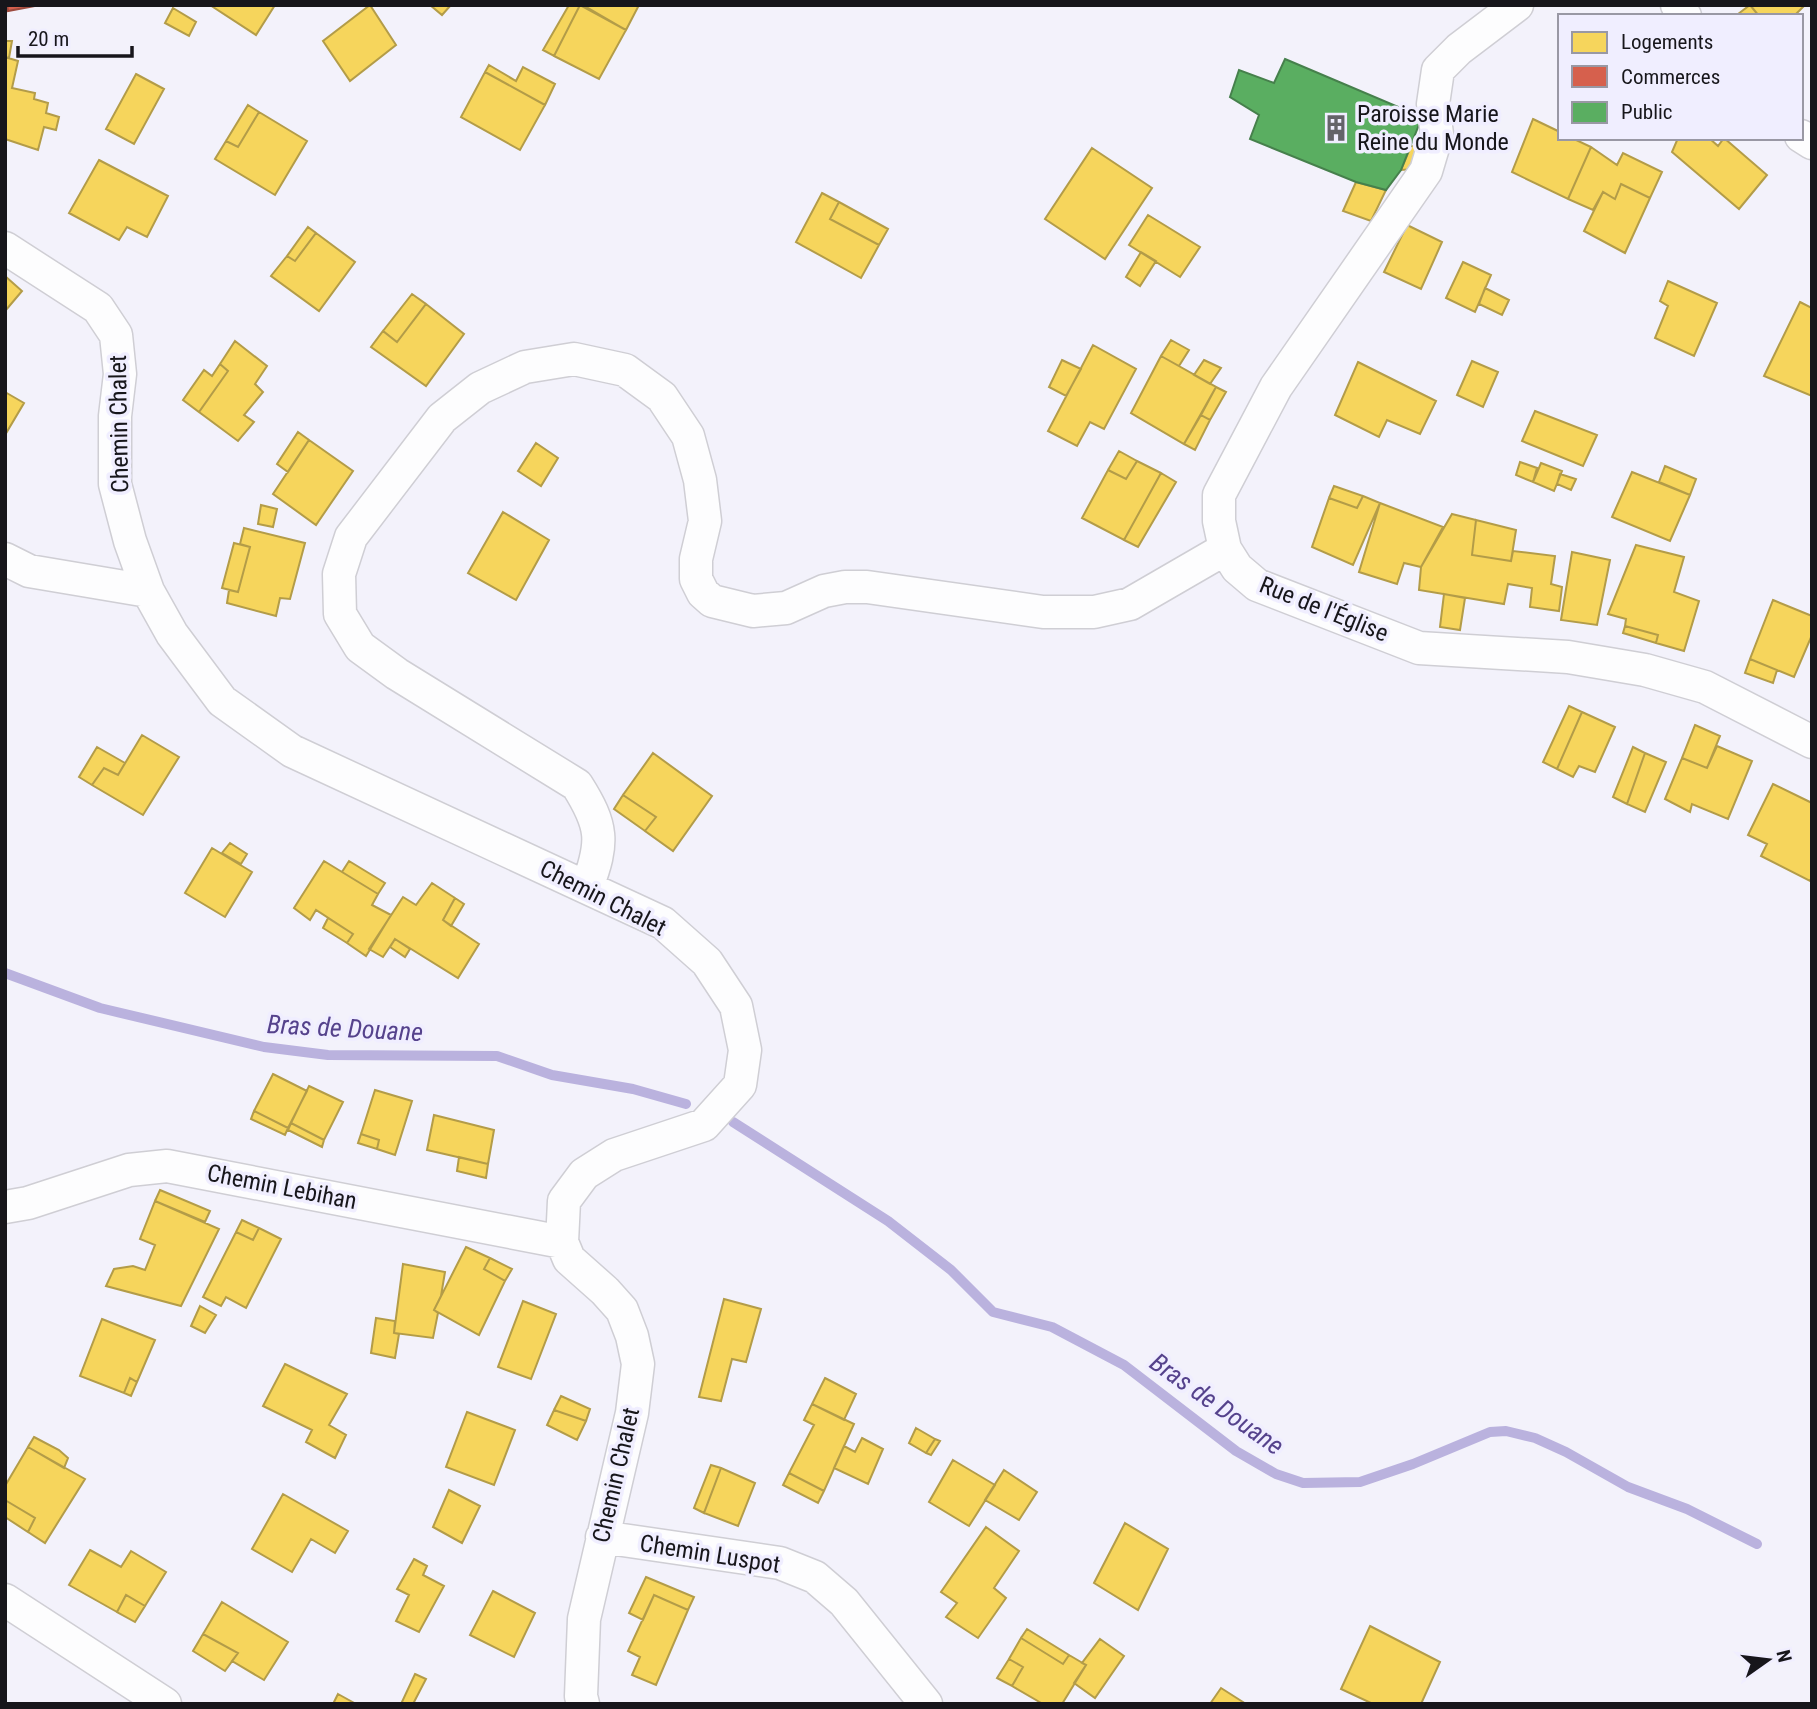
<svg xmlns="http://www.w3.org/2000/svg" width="1817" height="1709" font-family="'Roboto Condensed',sans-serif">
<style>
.homes{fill:#f6d55c;stroke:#b39c48;stroke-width:2}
.shops{fill:#d6604d;stroke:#9d4a3e;stroke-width:2}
.public{fill:#5aae61;stroke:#46804c;stroke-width:2}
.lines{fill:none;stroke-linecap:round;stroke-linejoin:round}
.stream{stroke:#bab2de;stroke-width:10}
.minor-casing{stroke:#cfced4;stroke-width:35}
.minor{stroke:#fdfdfe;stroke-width:32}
.labels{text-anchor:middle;stroke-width:7;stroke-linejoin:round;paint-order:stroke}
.poi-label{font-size:24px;fill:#17161b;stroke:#f0eeff;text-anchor:start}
.street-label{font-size:24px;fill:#17161b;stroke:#f0eeff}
.water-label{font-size:26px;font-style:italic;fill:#55428c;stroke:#f0eeff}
</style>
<rect width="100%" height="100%" fill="#f3f2fb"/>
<path class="homes" d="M210,5h65l-19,30z
M370,5l26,40 -46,36 -27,-40z
M430,5h21l-9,10z
M569,5h11l-26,51 -11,-6z
M580,5l46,25 -27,49 -45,-23z
M583,5h56l-13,25z
M1750,5l9,11h-19l-2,-2z
M1750,5h55l-11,11h-35z
M173,8l23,14 -7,14 -24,-13z
M5,41h7l-3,17 -4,-1z
M5,57l13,4 -6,27 23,5 -1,6 14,4 -2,10 13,4 -3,13 -12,-3 -6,23 -33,-11z
M489,65l27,16 7,-14 32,17 -10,21 -60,-33z
M485,72l60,33 -25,45 -59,-33z
M136,74l28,15 -30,55 -28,-15z
M248,105l11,7 -21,35 -12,-6z
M259,112l48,29 -32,54 -60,-36 11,-18 12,6z
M1533,119l27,13v6h12l19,9 -23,52 -56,-27z
M1678,138h31l9,8 6,-8 43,37 -28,34 -67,-57z
M1411,146h7l-3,23 -14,1z
M1591,147l26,18 6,-12 39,19 -12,26 -29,-14 -6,15 -12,-7 -10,18 -25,-11z
M1092,148l60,40 -47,71 -60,-40z
M99,160l69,36 -21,41 -20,-10 -8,13 -50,-27z
M1356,182l30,8 -15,31 -28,-10z
M1621,184l29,14 -25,55 -41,-22 19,-39 12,7z
M822,193l17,9 -9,17 49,26 -18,33 -65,-36z
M839,202l49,27 -9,16 -49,-26z
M1148,215l52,32 -20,30 -51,-32z
M1407,225l35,17 -21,47 -37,-17z
M308,227l8,6 -21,28 -8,-5z
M316,233l39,29 -36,49 -48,-35 16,-20 8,5z
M1141,252l15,9 -16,25 -14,-9z
M1463,262l28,13 -16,37 -29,-14z
M5,276l17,15 -16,19 -1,-1z
M1668,281l49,22 -23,53 -39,-18 13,-32 -8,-5z
M1485,288l24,12 -7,15 -23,-11z
M412,294l14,10 -29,38 -14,-11z
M1800,302l12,6v88l-48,-20z
M426,304l38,30 -38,52 -55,-39 12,-16 14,11z
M1171,340l18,10 -10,16 -18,-10z
M235,341l32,25 -12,18 8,8 -19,23 10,7 -16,19 -39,-29 29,-41 -8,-7z
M1093,345l43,24 -32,60 -14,-7 -13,24 -29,-15z
M1161,356l55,31 -32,57 -53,-31z
M1062,360l19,9 -15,27 -17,-9z
M1204,360l17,8 -11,16 -16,-9z
M1472,361l26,11 -15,35 -26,-12z
M1358,362l78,39 -16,33 -33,-14 -8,17 -44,-22z
M220,364l8,7 -29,41 -16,-12 21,-30 8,6z
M1216,387l10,5 -16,28 -9,-5z
M5,392l19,11 -19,32z
M1535,411l62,24 -14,31 -61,-25z
M1201,415l9,5 -15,30 -11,-6z
M298,432l11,8 -21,32 -11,-8z
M309,440l44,31 -37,54 -43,-31z
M536,443l22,15 -17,28 -23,-15z
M1119,451l18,10 -11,18 -18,-9z
M1137,461l24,12 -37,67 -42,-22 26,-48 18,9z
M1520,462l17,6 -4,14 -17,-7z
M1541,463l21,8 -8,20 -21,-9z
M1665,466l31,13 -6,16 -31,-13z
M1632,472l58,23 -20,46 -58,-24z
M1161,473l15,9 -38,65 -14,-7z
M1560,474l16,5 -5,11 -14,-6z
M1334,486l29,10 -6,12 -28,-10z
M1363,496l17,7 -27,62 -41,-18 17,-49 28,10z
M1380,503l63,24 -22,40 -17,-4 -7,21 -38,-12z
M261,505l16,4 -4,18 -15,-3z
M503,512l46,28 -33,60 -48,-27z
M1452,514l24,6 -4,35 39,6 2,-10 42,5 -4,28 11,3 -3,24 -29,-4 2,-19 -24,-4 -4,20 -85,-14 2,-23z
M1476,520l40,10 -5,31 -39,-6z
M244,528l61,15 -15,56 -10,-1 -4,18 -49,-13 2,-13 9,2 12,-45 -10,-3z
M234,543l16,4 -12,45 -16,-4z
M1636,545l48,12 -10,35 25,9 -15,50 -28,-8 2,-8 -33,-9 1,-7 -18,-5z
M1572,552l38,8 -13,65 -36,-5z
M1444,594l21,4 -5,32 -20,-3z
M1773,600l39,16v19l-18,42 -44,-18z
M1625,626l33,9 -2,8 -33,-10z
M1750,659l27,11 -4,13 -28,-10z
M1569,706l13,6 -25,57 -14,-7z
M1582,712l33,15 -20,45 -16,-6 -6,11 -16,-8z
M1695,725l25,11 -13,32 -25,-10z
M142,735l37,22 -36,58 -51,-30 12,-17 14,7z
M1717,746l35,15 -24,58 -36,-15 -2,8 -25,-13 17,-41 25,10z
M97,747l28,16 -7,12 -14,-7 -12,17 -13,-8z
M1633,747l12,6 -18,51 -14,-7z
M653,753l59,43 -39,55 -28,-20 11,-14 -33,-22z
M1645,753l21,9 -21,50 -18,-8z
M1773,784l39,19v74l-2,4 -49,-25 6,-12 -19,-9z
M623,795l33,22 -11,14 -31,-22z
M230,843l17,11 -6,10 -19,-11z
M212,848l40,24 -27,45 -40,-24z
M324,861l54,33 -6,11 19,10 -25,41 -19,-13 6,-9 -37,-24 -6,10 -16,-12z
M349,861l36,22 -7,11 -36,-22z
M432,883l23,15 -12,22 36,24 -21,34 -63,-39 -12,18 -14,-8 34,-52 13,8z
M455,898l9,6 -13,22 -8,-6z
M328,918l25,16 -6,9 -24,-15z
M395,939l15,10 -5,8 -15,-10z
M273,1074l34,17 -19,37 -34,-17z
M309,1086l34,16 -19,38 -33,-17z
M375,1090l37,11 -17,54 -18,-6 2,-9 -18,-6z
M254,1111l34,17 -3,7 -34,-16z
M434,1115l60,15 -6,34 -61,-14z
M291,1123l33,17 -2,7 -34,-17z
M361,1134l18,6 -2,9 -19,-6z
M459,1157l29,7 -2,14 -29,-7z
M160,1190l50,21 -5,11 -50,-21z
M155,1201l64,28 -38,77 -75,-20 8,-17 19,-3 12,4 10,-25 -15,-6z
M242,1220l17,8 -6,12 -17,-8z
M259,1228l22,11 -35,69 -20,-11 -5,9 -18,-9 33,-65 17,8z
M466,1247l24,11 -6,11 21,12 -26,54 -45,-25z
M490,1258l22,11 -7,12 -21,-12z
M403,1264l42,8 -4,24 -7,14 4,3 -5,25 -39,-5z
M724,1299l37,10 -15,53 -14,-3 -11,42 -22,-4z
M523,1301l33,13 -25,65 -33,-12z
M200,1306l16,9 -11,18 -14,-7z
M376,1318l19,3 -1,12 5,1 -4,24 -24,-5z
M102,1319l53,21 -18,42 -7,-4 -6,15 -44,-17z
M285,1364l62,30 -18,31 17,10 -11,23 -29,-16 6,-12 -49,-24z
M130,1378l7,4 -6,14 -7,-3z
M825,1378l31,16 -12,26 -32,-16z
M561,1396l29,13 -4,12 -32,-11z
M812,1404l42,20 -30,67 -35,-18 25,-48 -10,-5z
M554,1410l32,11 -9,19 -30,-15z
M467,1412l48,18 -21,55 -48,-18z
M916,1428l19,11 -9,14 -17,-10z
M34,1437l25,13 9,8 -4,10 -36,-21z
M862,1438l21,11 -15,35 -34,-16 10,-22 11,6z
M935,1439l5,2 -9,14 -5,-2z
M28,1447l57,32 -40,64 -17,-11 7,-14 -30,-18v-14z
M953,1460l42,25 -26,41 -40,-24z
M711,1465l10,3 -17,45 -10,-5z
M721,1468l34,15 -17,43 -34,-13z
M1004,1470l33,22 -18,28 -34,-20z
M789,1473l35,18 -6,12 -35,-18z
M449,1490l31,16 -18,37 -29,-16z
M283,1494l65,37 -13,22 -24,-14 -19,33 -40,-23z
M5,1500l30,18 -7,14 -23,-15z
M1125,1523l43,26 -30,61 -44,-27z
M986,1527l33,24 -25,37 12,10 -28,40 -32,-21 11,-14 -16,-11z
M90,1550l31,17 10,-16 35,21 -21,34 -19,-11 -9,17 -48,-27z
M414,1559l13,7 -4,9 21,11 -25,46 -23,-11 13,-26 -12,-6z
M646,1577l48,20 -6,13 -34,-15 -11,25 -14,-7z
M493,1591l42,22 -21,44 -44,-22z
M126,1595l19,11 -10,16 -18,-10z
M654,1595l34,15 -32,75 -24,-10 8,-18 -12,-6z
M222,1602l66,40 -24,38 -32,-19 6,-8 -35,-19z
M1370,1626l70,36 -19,42h-48l-32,-15z
M1027,1629l42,26 -6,9 -42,-26z
M203,1634l35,19 -13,18 -32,-20z
M1021,1638l42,26 6,-9 17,10 -24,39h-19l-31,-18 11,-19 -14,-8z
M1100,1639l24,17 -29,42 -21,-15 12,-18 -4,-2z
M1009,1659l14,8 -11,19 -15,-8z
M415,1674l11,5 -13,25h-12z
M1221,1688l25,16h-36z
M338,1694l18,10h-23z"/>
<path class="shops" d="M7,5h33l-32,6z"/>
<path class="public" d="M1285,59l137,58 -21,53 -15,20 -30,-8 -106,-43 9,-24 -29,-18 9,-27 35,13z"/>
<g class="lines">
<path class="stream" d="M5,973l95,35 164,39 64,8 169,1 55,19 81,14 53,15
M733,1122l155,99 63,49 42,42 59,15 72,38 112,86 40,23 27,9 57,-1 53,-18 77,-32 16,-1 29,7 31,14 62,35 59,22 70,35"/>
<defs>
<path id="minor" d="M1517,5l-58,44 -21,21 -5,34 4,30 -11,37 -150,216 -57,108v26l6,28 12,19 20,17 162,63 149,9 77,13 60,17 107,55
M1677,5l8,11
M1801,136l11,7
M5,248l93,60 18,27 4,39 -5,42v68l15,57 18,50 24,43 50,67 70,50 371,172 44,39 29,44 9,44 -5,35 -36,40 -90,30 -30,19 -20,27 -2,41 7,17 36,32 17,19 10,26 6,28 -6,49 -48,206 -3,77 2,8
M5,559l24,12 119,20
M587,887c17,-45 16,-61 -10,-102l-180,-111 -37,-27 -20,-33 -1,-40 12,-37 91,-119 38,-30 45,-21 49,-8 51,11 37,27 26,39 12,44 5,41 -9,38v20l7,14 9,8 41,10 33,-3 38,-17 21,-4h22l176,25h51l36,-8 95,-55
M5,1207l23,-4 101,-33 38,-4 395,76
M602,1537l178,26 35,14 29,25 82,102
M5,1600l160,104"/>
</defs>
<use href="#minor" class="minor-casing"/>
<use href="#minor" class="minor"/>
</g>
<defs>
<symbol id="building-bare" viewBox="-9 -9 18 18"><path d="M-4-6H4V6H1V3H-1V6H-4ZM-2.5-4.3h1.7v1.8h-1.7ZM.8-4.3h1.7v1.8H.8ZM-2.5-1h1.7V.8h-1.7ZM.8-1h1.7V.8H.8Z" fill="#646369" stroke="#f0eeff" stroke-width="2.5" paint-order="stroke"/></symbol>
</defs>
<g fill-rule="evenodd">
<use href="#building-bare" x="1317" y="109" width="38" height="38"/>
</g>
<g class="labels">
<g class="poi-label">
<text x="1357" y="122">Paroisse Marie<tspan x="1357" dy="28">Reine du Monde</tspan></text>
</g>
<g class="street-label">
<text transform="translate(119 424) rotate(-91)" y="8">Chemin Chalet</text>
<text transform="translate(1324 609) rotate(22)" y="8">Rue de l'Église</text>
<text transform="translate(603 898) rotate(27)" y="8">Chemin Chalet</text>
<text transform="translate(282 1187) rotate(11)" y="8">Chemin Lebihan</text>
<text transform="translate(616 1475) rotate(-77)" y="8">Chemin Chalet</text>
<text transform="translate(710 1554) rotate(9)" y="8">Chemin Luspot</text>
</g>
<g class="water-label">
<text transform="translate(345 1028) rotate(3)" y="9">Bras de Douane</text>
<text transform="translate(1217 1404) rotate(35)" y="9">Bras de Douane</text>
</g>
</g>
<rect width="1817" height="1709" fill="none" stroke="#17161b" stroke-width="14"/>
<rect x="1558" y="14" width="245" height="126" fill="#f0eeff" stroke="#9998a4" stroke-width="2"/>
<rect x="1572" y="32" width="35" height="21" fill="#f6d55c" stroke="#9998a4" stroke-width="2"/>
<text x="1621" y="49" font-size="21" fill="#17161b">Logements</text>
<rect x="1572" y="66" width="35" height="21" fill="#d6604d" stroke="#9998a4" stroke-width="2"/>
<text x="1621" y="84" font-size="21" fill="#17161b">Commerces</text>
<rect x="1572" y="102" width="35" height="21" fill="#5aae61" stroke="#9998a4" stroke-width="2"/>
<text x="1621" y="119" font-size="21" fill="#17161b">Public</text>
<g transform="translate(1768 1660) rotate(76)" stroke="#f0eeff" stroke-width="5" paint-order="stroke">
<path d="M0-5L12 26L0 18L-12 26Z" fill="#17161b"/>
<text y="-10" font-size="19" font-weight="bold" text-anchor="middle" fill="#17161b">N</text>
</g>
<path d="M18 46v10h114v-10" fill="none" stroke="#17161b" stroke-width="3.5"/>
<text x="28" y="46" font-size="21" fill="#17161b" stroke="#f0eeff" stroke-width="5" paint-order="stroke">20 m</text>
</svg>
